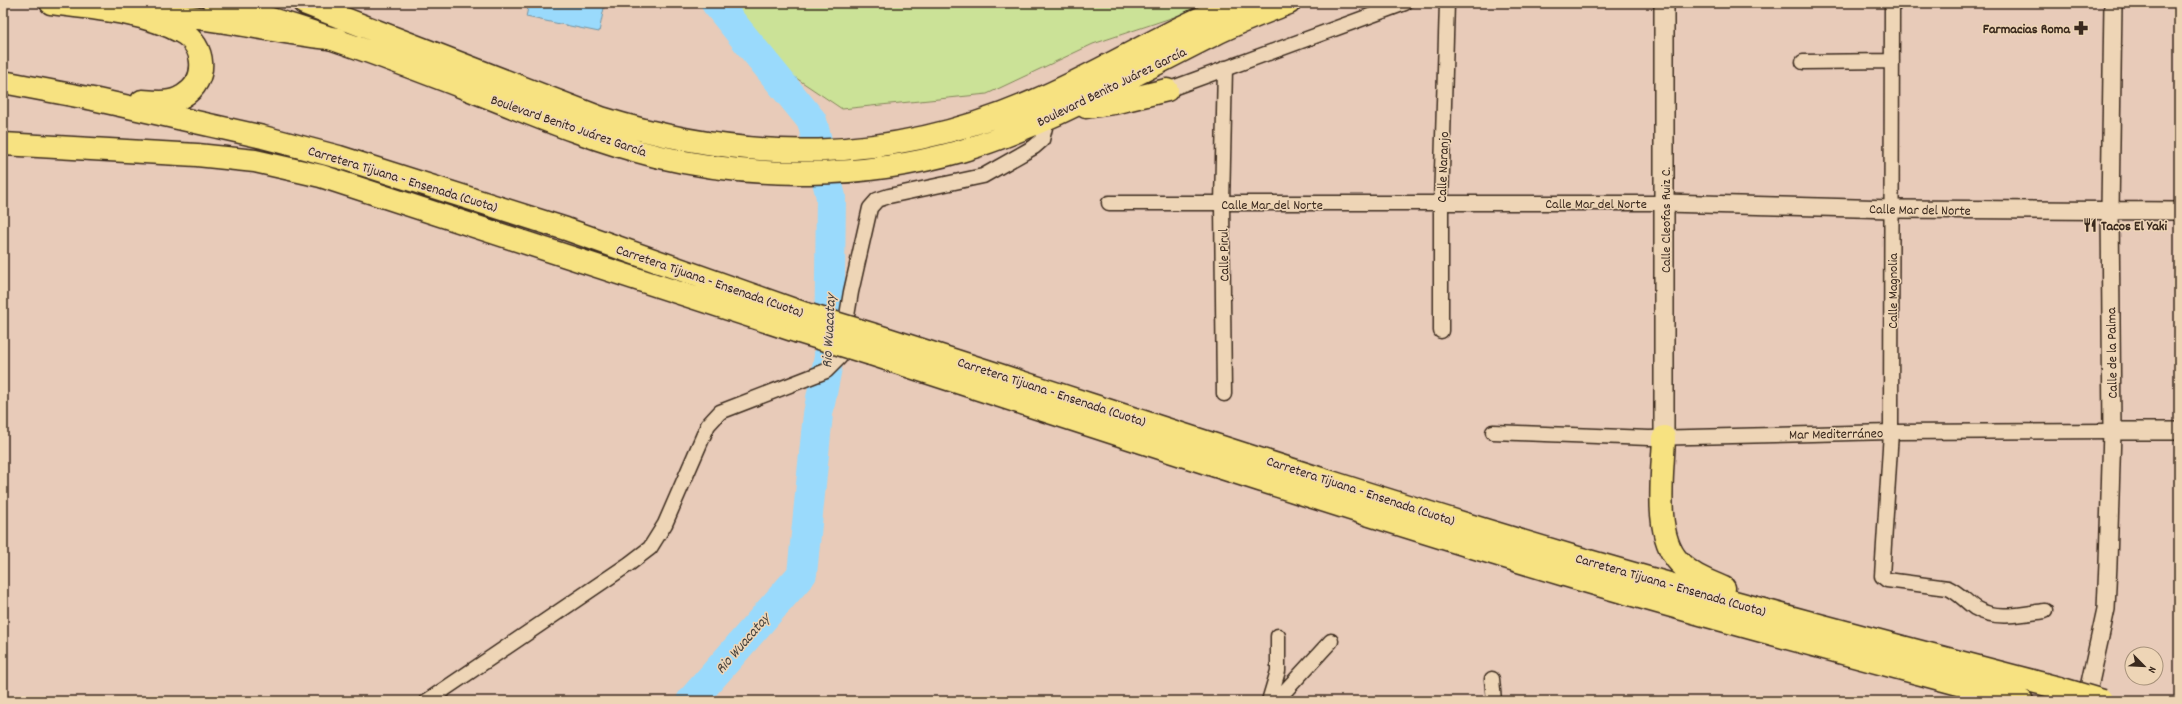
<svg xmlns="http://www.w3.org/2000/svg" width="2182" height="704" font-family="Dekko,sans-serif">
<style>
.green{fill:#cbe297;stroke:#83865a}
.water{fill:#9adafc;stroke:#7494a3}
.lines{fill:none;stroke-linecap:round;stroke-linejoin:round}
.river{stroke:#9adafc;stroke-width:30}
.minor-casing{stroke:#3b2a1e;stroke-width:17}
.tertiary-casing{stroke:#3b2a1e;stroke-width:20}
.secondary-casing{stroke:#3b2a1e;stroke-width:22}
.primary-casing{stroke:#3b2a1e;stroke-width:25}
.motorway-casing{stroke:#3b2a1e;stroke-width:25}
.minor{stroke:#eed5b6;stroke-width:14}
.tertiary{stroke:#eed5b6;stroke-width:17}
.secondary{stroke:#eed5b6;stroke-width:19}
.primary{stroke:#f7e281;stroke-width:22}
.motorway{stroke:#f7e281;stroke-width:22}
.motorway-bridge-casing{stroke:#3b2a1e;stroke-width:25;stroke-linecap:butt}
.motorway-bridge{stroke:#f7e281;stroke-width:22}
.labels{text-anchor:middle;stroke-width:3;stroke-linejoin:round;paint-order:stroke}
.poi-label{font-size:14px;font-weight:bold;fill:#3b2a1e;stroke:#eed5b6;text-anchor:end}
.street-label{font-size:14px;fill:#3b2a1e;stroke:#eed5b6}
.water-label{font-size:15px;font-style:italic;fill:#49443f;stroke:#eed5b6}
</style>
<rect width="100%" height="100%" fill="#e8cbb9"/>
<filter id="ink" filterUnits="userSpaceOnUse"><feTurbulence type="fractalNoise" baseFrequency=".025" numOctaves="2"/><feDisplacementMap in="SourceGraphic" scale="8" xChannelSelector="R" yChannelSelector="G"/><feConvolveMatrix kernelMatrix="1 2 1 2 8 2 1 2 1" color-interpolation-filters="sRGB"/></filter>
<g filter="url(#ink)">
<path class="green" d="M724,3h492l-123,41 -106,50 -145,15 -89,-60z"/>
<path class="water" d="M529,3h76l-6,29 -73,-15z"/>
<g class="lines">
<path class="river" d="M691,701l111,-127 16,-160 11,-57 2,-160 -19,-76 -96,-118"/>
<defs>
<path id="minor" d="M1892,3l-1,429 -9,144 5,4 61,8c11,5 17,13 27,20 22,13 47,6 70,3
M1803,62l89,-1
M1167,90l238,-87
M1109,203h556
M1441,331v-127l6,-201
M1224,394l-2,-190 3,-136
M1493,432l156,6 242,-6 221,-1
M1492,679l2,22
M427,701l202,-137 21,-16 15,-24 43,-99 12,-13 106,-41 14,-14 11,-65 19,-84 7,-8 12,-4 94,-20 51,-29 8,-7 5,-21
M1269,701l9,-30v-35
M1276,701l55,-60"/>
<path id="tertiary" d="M1665,203l227,6 287,2
M2112,431h67
M2086,701l20,-92 2,-46 4,-132 -2,-220 3,-208"/>
<path id="secondary" d="M1664,3v434"/>
<path id="primary" d="M214,3c89,23 174,55 259,88 60,24 121,50 183,65 100,24 207,23 305,-5 91,-27 170,-76 254,-117 24,-12 49,-21 74,-31
M304,3l297,115c148,46 289,46 433,-17 69,-29 132,-71 202,-98
M1086,107l27,-4 54,-13"/>
<path id="motorway" d="M51,3c41,5 94,9 130,29 25,13 28,49 2,64 -12,8 -27,6 -41,5
M155,14c62,3 121,19 183,25
M3,82l90,17 170,38 76,20 227,72 240,85
M3,144l194,11 58,6 66,15 475,155
M878,336c232,74 463,152 697,221 161,47 323,89 484,131
M871,354c232,75 463,152 697,222 150,45 302,84 454,125
M1664,437c-1,35 -11,98 15,125 12,13 29,19 45,26"/>
</defs>
<use href="#minor" class="minor-casing"/>
<use href="#tertiary" class="tertiary-casing"/>
<use href="#secondary" class="secondary-casing"/>
<use href="#primary" class="primary-casing"/>
<use href="#motorway" class="motorway-casing"/>
<use href="#minor" class="minor"/>
<use href="#tertiary" class="tertiary"/>
<use href="#secondary" class="secondary"/>
<use href="#primary" class="primary"/>
<use href="#motorway" class="motorway"/>
<defs>
<path id="motorway-bridge" d="M806,314l72,22
M796,331l75,23
M2059,688l44,13"/>
</defs>
<use href="#motorway-bridge" class="motorway-bridge-casing"/>
<use href="#motorway-bridge" class="motorway-bridge"/>
</g>
</g>
<defs>
<symbol id="pharmacy-bare" viewBox="-9 -9 18 18"><path d="M-2-6h4v4h4v4h-4v4h-4v-4h-4v-4h4Z" fill="#3b2a1e" stroke="#eed5b6" stroke-width="2.5" paint-order="stroke"/></symbol>
<symbol id="restaurant-bare" viewBox="-9 -9 18 18"><path d="M-5-6h1v4h1v-4h1v4h1v-4h1v5L-1.5 .5V6h-2V.5L-5-1ZM5-6V6H3V1.5H1.5Q1.5-4 5-6Z" fill="#3b2a1e" stroke="#eed5b6" stroke-width="2.5" paint-order="stroke"/></symbol>
</defs>
<g fill-rule="evenodd">
<use href="#pharmacy-bare" x="2071" y="18" width="20" height="20"/>
<use href="#restaurant-bare" x="2080" y="215" width="20" height="20"/>
</g>
<g class="labels">
<g class="poi-label">
<text x="2070" y="33">Farmacias Roma</text>
<text x="2101" y="230" text-anchor="start">Tacos El Yaki</text>
</g>
<g class="street-label">
<text transform="translate(1111 86) rotate(-26)" y="5">Boulevard Benito Juárez García</text>
<text transform="translate(569 125) rotate(19)" y="5">Boulevard Benito Juárez García</text>
<text transform="translate(1442 167) rotate(-88)" y="5">Calle Naranjo</text>
<text transform="translate(403 178) rotate(17)" y="5">Carretera Tijuana - Ensenada (Cuota)</text>
<text x="1596" y="208">Calle Mar del Norte</text>
<text x="1272" y="209">Calle Mar del Norte</text>
<text transform="translate(1920 209) rotate(1)" y="5">Calle Mar del Norte</text>
<text transform="translate(1665 220) rotate(-90)" y="5">Calle Cleofas Ruiz C.</text>
<text transform="translate(1223 255) rotate(-91)" y="5">Calle Pirul</text>
<text transform="translate(710 280) rotate(19)" y="5">Carretera Tijuana - Ensenada (Cuota)</text>
<text transform="translate(1892 291) rotate(-90)" y="5">Calle Magnolia</text>
<text transform="translate(2111 353) rotate(-91)" y="5">Calle de la Palma</text>
<text transform="translate(1052 391) rotate(18)" y="5">Carretera Tijuana - Ensenada (Cuota)</text>
<text transform="translate(1836 433) rotate(-1)" y="5">Mar Mediterráneo</text>
<text transform="translate(1361 490) rotate(18)" y="5">Carretera Tijuana - Ensenada (Cuota)</text>
<text transform="translate(1671 584) rotate(16)" y="5">Carretera Tijuana - Ensenada (Cuota)</text>
</g>
<g class="water-label">
<text transform="translate(828 331) rotate(-87)" y="5">Rio Wuacatay</text>
<text transform="translate(742 643) rotate(-49)" y="5">Rio Wuacatay</text>
</g>
</g>
<rect width="2182" height="704" fill="none" stroke="#eed5b6" stroke-width="16"/>
<rect x="8" y="8" width="2166" height="688" fill="none" stroke="#3b2a1e" stroke-width="1.5" filter="url(#ink)"/>
<g transform="translate(2144 666) rotate(114)"><circle r="19" fill="#eed5b6" stroke="#a69179"/>
<path d="M0-3L7 15L0 10L-7 15Z" fill="#3b2a1e"/>
<text y="-6" font-size="11" font-weight="bold" text-anchor="middle" fill="#3b2a1e">N</text>
</g>
</svg>
